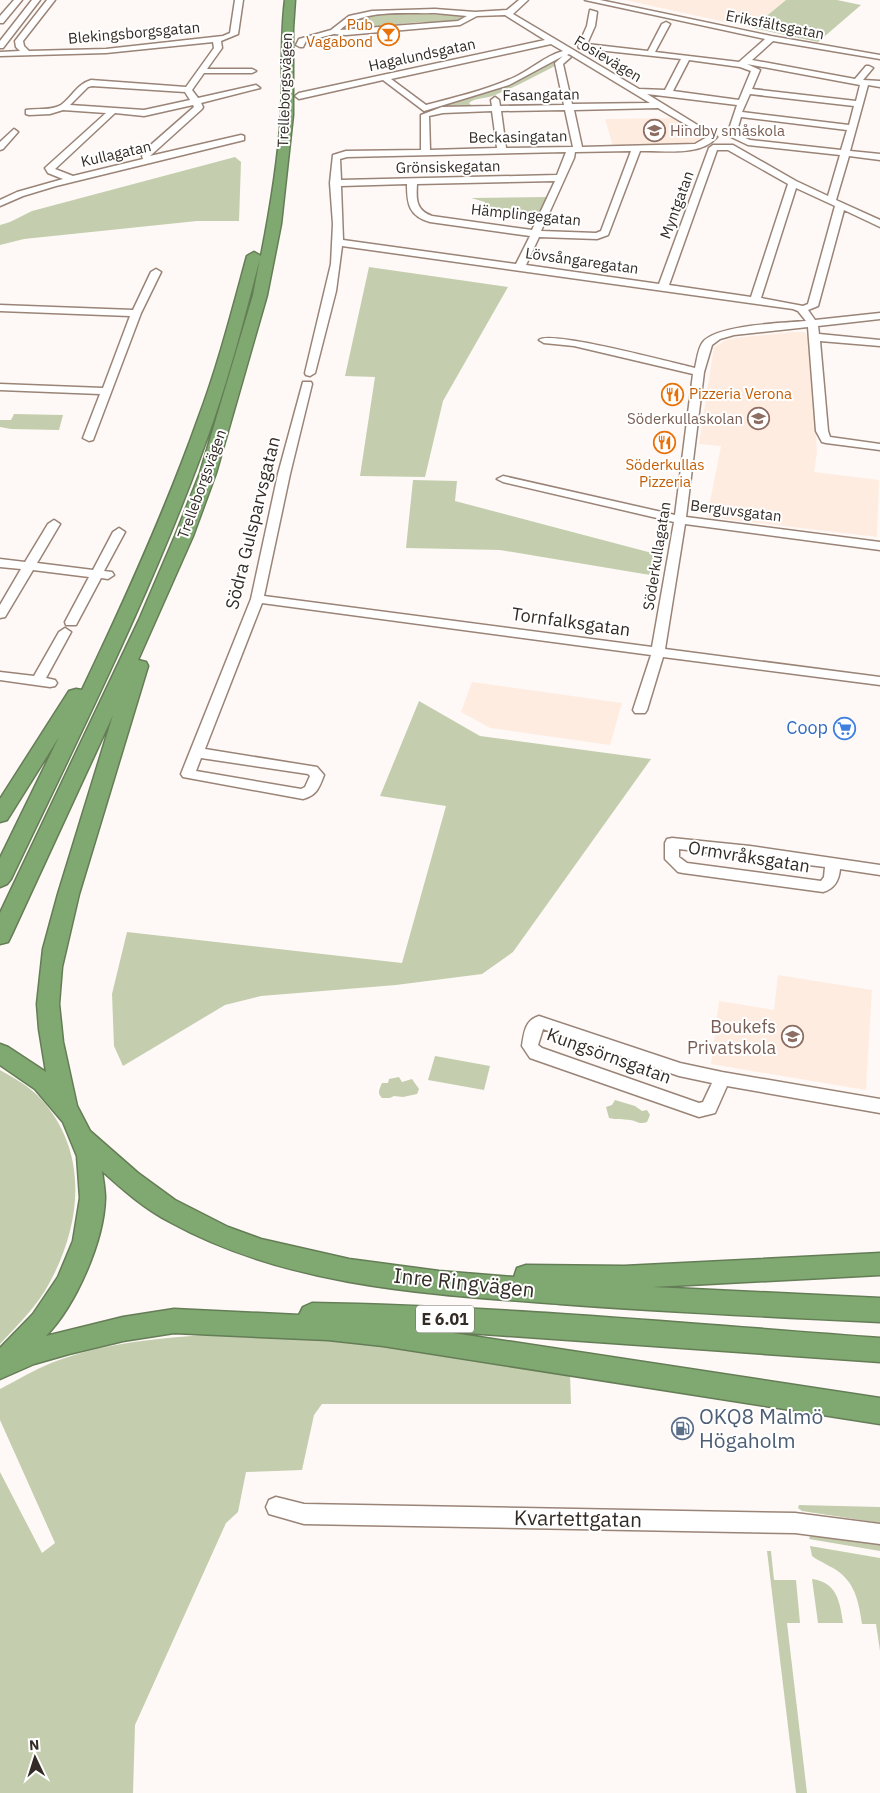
<svg xmlns="http://www.w3.org/2000/svg" width="880" height="1793" font-family="'IBM Plex Sans',sans-serif">
<style>
.built{fill:#ffece1}
.green{fill:#c4ceae}
.lines{fill:none;stroke-linecap:round;stroke-linejoin:round}
.minor-casing{stroke:#9a8477;stroke-width:3}
.highway-casing{stroke:#657d56;stroke-width:3}
.minor{fill:#fff;fill-rule:evenodd}
.highway{fill:#80a971;fill-rule:evenodd}
.labels{text-anchor:middle;stroke-width:4;stroke-linejoin:round;paint-order:stroke}
.far-food-label{font-size:15px;fill:#c56008;stroke:#fff;text-anchor:end}
.far-street-label{font-size:15px;fill:#332b25;stroke:#fff}
.far-education-label{font-size:15px;fill:#785e54;stroke:#fff;text-anchor:start}
.shield{fill:#fff;stroke:#706b66;stroke-width:1}
.shield-label{font-size:16px;font-weight:bold;fill:#332b25}
.street-label{font-size:18px;fill:#332b25;stroke:#fff}
.shop-label{font-size:18px;fill:#366cbe;stroke:#fff;text-anchor:end}
.education-label{font-size:18px;fill:#785e54;stroke:#fff;text-anchor:end}
.near-street-label{font-size:21px;fill:#332b25;stroke:#fff}
.near-service-label{font-size:21px;fill:#4e5e75;stroke:#fff;text-anchor:start}
</style>
<rect width="100%" height="100%" fill="#fef9f6"/>
<path class="built" d="M625,0h161l-34,28z
M677,118l34,19 -13,8 -85,1 -8,-27z
M793,332h12l6,9 6,112 -3,19 65,8 -2,57 -170,-20 14,-71 -22,-2 15,-97 12,-7 9,-2z
M472,682l150,21 -12,42 -120,-17 -29,-16z
M778,975l94,15 -6,100 -155,-26 8,-63 55,9z"/>
<path class="green" d="M786,0h51l24,5 -43,37 -66,-14z
M405,13l64,3 -11,6h-38l-70,7v2l-10,-2h6l13,-7 -4,-1 19,-6z
M555,60l1,5 -3,2c-19,10 -38,20 -58,28 -8,4 -19,2 -26,8l4,4h17l-64,3 1,-2 72,-21z
M235,157l6,5 -2,59h-42l-173,18 -24,6v-20l10,-3 22,-11z
M547,197l-7,17h-23l-1,-6h-3c-7,10 -19,9 -29,5l-2,-4 3,-7 -14,-4z
M369,267l139,20 -65,114 -18,76 -65,-1 15,-99 -30,-1z
M14,414l49,1 -4,15 -48,-1 -11,-2v-7h11z
M413,480l44,1 -2,20 197,52 4,10 -4,12 -8,-1 -144,-24 -94,-2z
M419,701l61,35 171,23 -138,193 -31,22 -86,11 -135,11 -36,9 -102,61 -9,-20 -2,-52 15,-62 275,31 44,-157 -66,-10z
M435,1056l55,10 -6,24 -56,-10z
M0,1070c14,8 29,16 40,28 49,53 42,124 10,184 -12,23 -32,43 -50,62z
M399,1077l3,5 10,-3 7,10 -2,5 -14,3 -9,-1 -4,2h-8c-5,-5 -3,-8 0,-15h6l1,-4z
M615,1100l20,6 7,5 5,-1 3,5 -3,7c-8,3 -10,-1 -17,-2 -7,-1 -14,0 -21,-2l-3,-11 6,-2z
M247,1333l80,3 243,37 1,31h-249l-8,11 -12,55 -56,2 -8,40 -12,11 -91,202 -2,68h-133v-321l42,81 13,-10 -55,-123v-31c17,-9 34,-19 51,-26 62,-24 131,-27 196,-30z
M799,1505l81,2v16l-78,-12 -4,-3z
M811,1534l69,9v8l-71,-12z
M810,1546l70,12v93l-4,-27h-14c-3,-20 -6,-39 -23,-52 -8,-6 -19,-10 -27,-16z
M767,1551h4l3,29h22l4,43h-13l20,170h-11z
M812,1579c25,3 28,23 31,44h-25z"/>
<g class="lines">
<defs>
<path id="minor" d="M14,0h8l-19,23h-3v-7z
M32,0h8l-37,48h-3v-7z
M47,0h8l-32,41 1,5 5,5 77,-2 117,-13 7,-3 5,-33h8l-5,34 -17,7 1,7 -15,21h45l4,2 -4,2h-48l-12,17 6,8 58,-13 4,3 -59,15 2,4 -1,2 -52,47 91,-21 3,1v4l-188,46 -33,10 -23,10v-6l17,-8 46,-13 -15,-6 -3,-5 61,-55 -43,-3 -13,4 -21,1 -3,-1v-4c11,-2 25,1 35,-5 11,-8 16,-21 30,-25l95,7 28,-39 -1,-6 -107,11 -106,3v-4l20,-1 -4,-4 -1,-6zM92,86l93,6 5,8 -46,10 -74,-5 18,-18zM193,105l1,2 -49,43 -3,6 1,3 -70,17 -18,-7 60,-56 29,3z
M519,0h9l-15,14 126,75 26,1 16,-31 -102,-11 -1,-2 9,-20 3,-16 7,2 -2,14 -8,18 61,7 14,-27 4,-2 4,2 -15,28 84,10 26,-23 -180,-39h15l171,36 109,19v4l-107,-18 -21,19 103,19 11,-13h3l4,2 -10,12 17,1v6l-12,-2 -18,66 30,3v6l-31,-4 -13,44 44,20v7l-36,-17 -26,96 -10,4 7,10 65,-7v6l-62,7 1,8 61,6v6l-60,-5 8,90 2,6 50,7v6l-54,-7 -4,-1 -6,-11 -8,-104 -74,8 -14,4 -8,6 -8,27 -18,145 194,25v8l-195,-26 -20,125 215,28v8l-217,-28 -16,53 -2,3h-10l-2,-3 18,-55 -389,-52 -57,146 112,18 7,8c-5,13 -7,20 -21,24l-120,-22 -2,-3 70,-175 27,-125 25,-92h8l1,2 -22,90 -26,122 388,51 22,-125 -171,-40 -6,-3 6,-3 172,39 18,-141 -119,-28 -30,-3 -5,-3c11,-10 134,23 156,28 2,-8 3,-20 8,-26 14,-17 80,-19 103,-21l-8,-10 -5,-2 -451,-63 -6,45 -21,82 -5,3 -4,-1 -1,-2 26,-109 2,-40 -3,-41 3,-28 13,-4 75,-1v-35l21,-8 50,-1 -1,-6 4,-3 4,3 1,6 64,-1 -9,-42 8,-7 -54,29 -85,26 -41,-31 -84,19 -4,-3 4,-3 246,-53 -40,-25 -28,1 -17,9 -114,10 -12,-1 -28,7 -3,6h-3l-4,-2 3,-6 32,-9 18,-14 23,-5 63,-2 40,3 32,-2zM435,13l32,3 -9,5 -118,9c23,-22 66,-16 95,-17zM551,44l12,7c-18,5 -31,18 -48,26 -28,13 -59,20 -89,28l-35,-26zM569,54l81,49 -78,1 -9,-40 8,-7 -4,-2zM689,60l51,7 11,4 -12,29 -66,-9zM747,64l113,21 -4,16 -104,-12 8,-19zM647,94l90,11 -10,30 21,10 92,10 -12,41 -32,-15 -63,-36h-20l-4,3 -50,136 -133,-19 13,-28 58,2 11,-4 32,-84c25,-1 60,6 77,-14zM750,94l104,12 -5,19 -107,-13zM658,108l49,29 -12,7 -113,3 -8,-37zM565,110l8,37 -67,1 -5,-37zM492,111l5,37 -67,2 -1,-34 14,-3zM741,117l106,13 -6,20 -91,-10 -14,-6zM717,150h11l60,34 -37,113 -82,-12zM631,151l-30,80 -5,2 -55,-2 33,-73 1,-6zM566,152l-9,23 -216,5 -1,-21 7,-2zM555,181l-23,49 -100,-14c-16,-6 -16,-16 -15,-32zM407,184c0,20 2,32 23,38l100,14 -14,28 -173,-24 -2,-54zM796,188l39,18 -27,98 -5,2 -42,-8zM201,758l107,16 2,2 -5,11 -4,2 -105,-18z
M14,129l4,3 -15,17 -3,1v-8z
M156,269l5,3 -20,41 -48,127 -4,1 -6,-3 17,-44 -100,-4v-6l103,4 27,-72 -130,-5v-6l133,5 18,-38z
M54,520l6,4 -23,39 56,7 20,-38 6,-4 6,4 -21,39 8,1 2,3 -6,4 -7,-1 -25,47h-10l-1,-3 24,-45 -56,-7 -28,47 -5,1v-13l21,-36 -21,-2v-8l25,3 23,-38z
M65,628l6,4 -25,46 9,2 2,3 -2,3 -5,1 -50,-7v-8l34,4 25,-44z
M672,838l78,8 130,19v10l-40,-6c-1,12 -6,20 -17,23l-140,-19 -5,-1 -13,-13v-16l2,-4zM679,849l146,18 -1,10 -3,4 -134,-18 -8,-6z
M539,1016l141,47 42,9 158,27v14l-153,-27 -12,27 -16,4 -169,-59 -8,-12c2,-13 3,-26 17,-30zM543,1029l136,47 33,7 -9,19 -4,1 -157,-55 -4,-3z
M276,1497l28,7 491,9 85,11v20l-85,-11 -491,-9 -35,-10 -3,-7 3,-7z"/>
<path id="highway" d="M285,0h10l-2,29v86l-12,109 -14,71 -51,178 -23,63 -55,124 8,2 2,4 -69,228 -17,73 -3,37 4,38 14,64 13,25 48,42 37,27 53,27 33,12 88,20 90,12 75,6 3,-9 9,-3 98,1 256,-13v22l-228,12 228,11v24c-107,-5 -213,-10 -320,-18 -132,-10 -272,-17 -390,-82 -25,-13 -47,-32 -68,-51 1,9 3,18 3,27 -1,43 -29,107 -59,138l77,-19 51,-8 125,6 4,-8 9,-4c190,3 379,21 568,35v24l-440,-31 440,67v26l-497,-78 -55,-6 -154,-7 -51,8 -54,13 -35,10 -34,15v-31l33,-34 25,-37 15,-36 7,-43 -3,-42 -14,-34 -28,-33 -35,-24v-21l8,3 38,25 -7,-43 -2,-25 6,-55 15,-55 55,-179 -102,221 -3,6 -8,2v-31l139,-293 36,-84 25,-63 53,-178 7,-37c-14,54 -28,108 -46,161 -55,158 -131,309 -203,460l-4,5 -7,3v-29l59,-121 -52,83 -7,2v-23l69,-108 7,-2 6,1c42,-88 83,-178 116,-271 20,-53 34,-108 49,-163l7,-4 7,4c9,-46 17,-94 20,-141 2,-38 -1,-77 4,-115z"/>
</defs>
<use href="#minor" class="minor-casing"/>
<use href="#highway" class="highway-casing"/>
<use href="#minor" class="minor"/>
<use href="#highway" class="highway"/>
</g>
<defs>
<symbol id="bar-ring" viewBox="-11 -11 22 22"><circle r="9.5" fill="#fff" stroke="#e8710a" stroke-width="1.5"/><path d="M-6-5H6L.8 .8V4.5H3.5V6h-7V4.5H-.8V.8Z" fill="#e8710a"/></symbol>
<symbol id="school-ring" viewBox="-11 -11 22 22"><circle r="9.5" fill="#fff" stroke="#8d6e63" stroke-width="1.5"/><path d="M0-5L7-2L0 1L-7-2ZM-4 1L0 2.5L4 1V4Q0 6-4 4Z" fill="#8d6e63"/></symbol>
<symbol id="restaurant-ring" viewBox="-11 -11 22 22"><circle r="9.5" fill="#fff" stroke="#e8710a" stroke-width="1.5"/><path d="M-5-6h1v4h1v-4h1v4h1v-4h1v5L-1.5 .5V6h-2V.5L-5-1ZM5-6V6H3V1.5H1.5Q1.5-4 5-6Z" fill="#e8710a"/></symbol>
<symbol id="supermarket-ring" viewBox="-11 -11 22 22"><circle r="9.5" fill="#fff" stroke="#3f7fe0" stroke-width="1.5"/><path d="M-6-5.5h2.5l.6 2H6L4.5 2H-2.5L-4.4-4H-6ZM-1.5 3.2a1.3 1.3 0 1 0 .1 0ZM3 3.2a1.3 1.3 0 1 0 .1 0Z" fill="#3f7fe0"/></symbol>
<symbol id="fuel-ring" viewBox="-11 -11 22 22"><circle r="9.5" fill="#fff" stroke="#5c6f8a" stroke-width="1.5"/><path d="M-5.5-6h7V0h2V4h1.3V-2.5L3-4.5l.8-.8L6-3V5H2.5V1h-1V6h-7ZM-4.2-4.7v3.2H.2V-4.7Z" fill="#5c6f8a"/></symbol>
</defs>
<g fill-rule="evenodd">
<use href="#bar-ring" x="376" y="22" width="25" height="25"/>
<use href="#school-ring" x="642" y="118" width="25" height="25"/>
<use href="#restaurant-ring" x="660" y="382" width="25" height="25"/>
<use href="#school-ring" x="746" y="406" width="25" height="25"/>
<use href="#restaurant-ring" x="652" y="430" width="25" height="25"/>
<use href="#supermarket-ring" x="832" y="716" width="25" height="25"/>
<use href="#school-ring" x="780" y="1024" width="25" height="25"/>
<use href="#fuel-ring" x="670" y="1416" width="25" height="25"/>
</g>
<g class="labels">
<g class="far-food-label">
<text x="373" y="30">Pub<tspan x="373" dy="17">Vagabond</tspan></text>
<text x="689" y="399" text-anchor="start">Pizzeria Verona</text>
<text x="665" y="470" text-anchor="middle">Söderkullas<tspan x="665" dy="17">Pizzeria</tspan></text>
</g>
<g class="far-street-label">
<text transform="translate(775 25) rotate(11)" y="5">Eriksfältsgatan</text>
<text transform="translate(134 33) rotate(-5)" y="5">Blekingsborgsgatan</text>
<text transform="translate(422 55) rotate(-12)" y="5">Hagalundsgatan</text>
<text transform="translate(608 59) rotate(31)" y="5">Fosievägen</text>
<text transform="translate(285 90) rotate(-88)" y="5">Trelleborgsvägen</text>
<text transform="translate(541 95) rotate(-1)" y="5">Fasangatan</text>
<text transform="translate(518 137) rotate(-1)" y="5">Beckasingatan</text>
<text transform="translate(116 154) rotate(-13)" y="5">Kullagatan</text>
<text transform="translate(448 167) rotate(-1)" y="5">Grönsiskegatan</text>
<text transform="translate(677 205) rotate(-70)" y="5">Myntgatan</text>
<text transform="translate(526 215) rotate(6)" y="5">Hämplingegatan</text>
<text transform="translate(582 261) rotate(8)" y="5">Lövsångaregatan</text>
<text transform="translate(202 484) rotate(-70)" y="5">Trelleborgsvägen</text>
<text transform="translate(736 511) rotate(7)" y="5">Berguvsgatan</text>
<text transform="translate(657 556) rotate(-81)" y="5">Söderkullagatan</text>
</g>
<g class="far-education-label">
<text x="670" y="136">Hindby småskola</text>
<text x="743" y="424" text-anchor="end">Söderkullaskolan</text>
</g>
<rect class="shield" x="416" y="1305.5" width="58" height="27" rx="4"/>
<g class="shield-label">
<text x="445" y="1325">E 6.01</text>
</g>
<g class="street-label">
<text transform="translate(253 523) rotate(-76)" y="6">Södra Gulsparvsgatan</text>
<text transform="translate(571 622) rotate(8)" y="6">Tornfalksgatan</text>
<text transform="translate(749 857) rotate(9)" y="6">Ormvråksgatan</text>
<text transform="translate(609 1056) rotate(20)" y="6">Kungsörnsgatan</text>
</g>
<g class="shop-label">
<text x="828" y="734">Coop</text>
</g>
<g class="education-label">
<text x="776" y="1033">Boukefs<tspan x="776" dy="21">Privatskola</tspan></text>
</g>
<g class="near-street-label">
<text transform="translate(464 1283) rotate(6)" y="7">Inre Ringvägen</text>
<text transform="translate(578 1519) rotate(1)" y="7">Kvartettgatan</text>
</g>
<g class="near-service-label">
<text x="699" y="1424">OKQ8 Malmö<tspan x="699" dy="24">Högaholm</tspan></text>
</g>
</g>
<g transform="translate(35 1758) rotate(356)" stroke="#ffffff" stroke-width="4" paint-order="stroke">
<path d="M0-4L9 19L0 12L-9 19Z" fill="#332b25"/>
<text y="-8" font-size="14" font-weight="bold" text-anchor="middle" fill="#332b25">N</text>
</g>
</svg>
